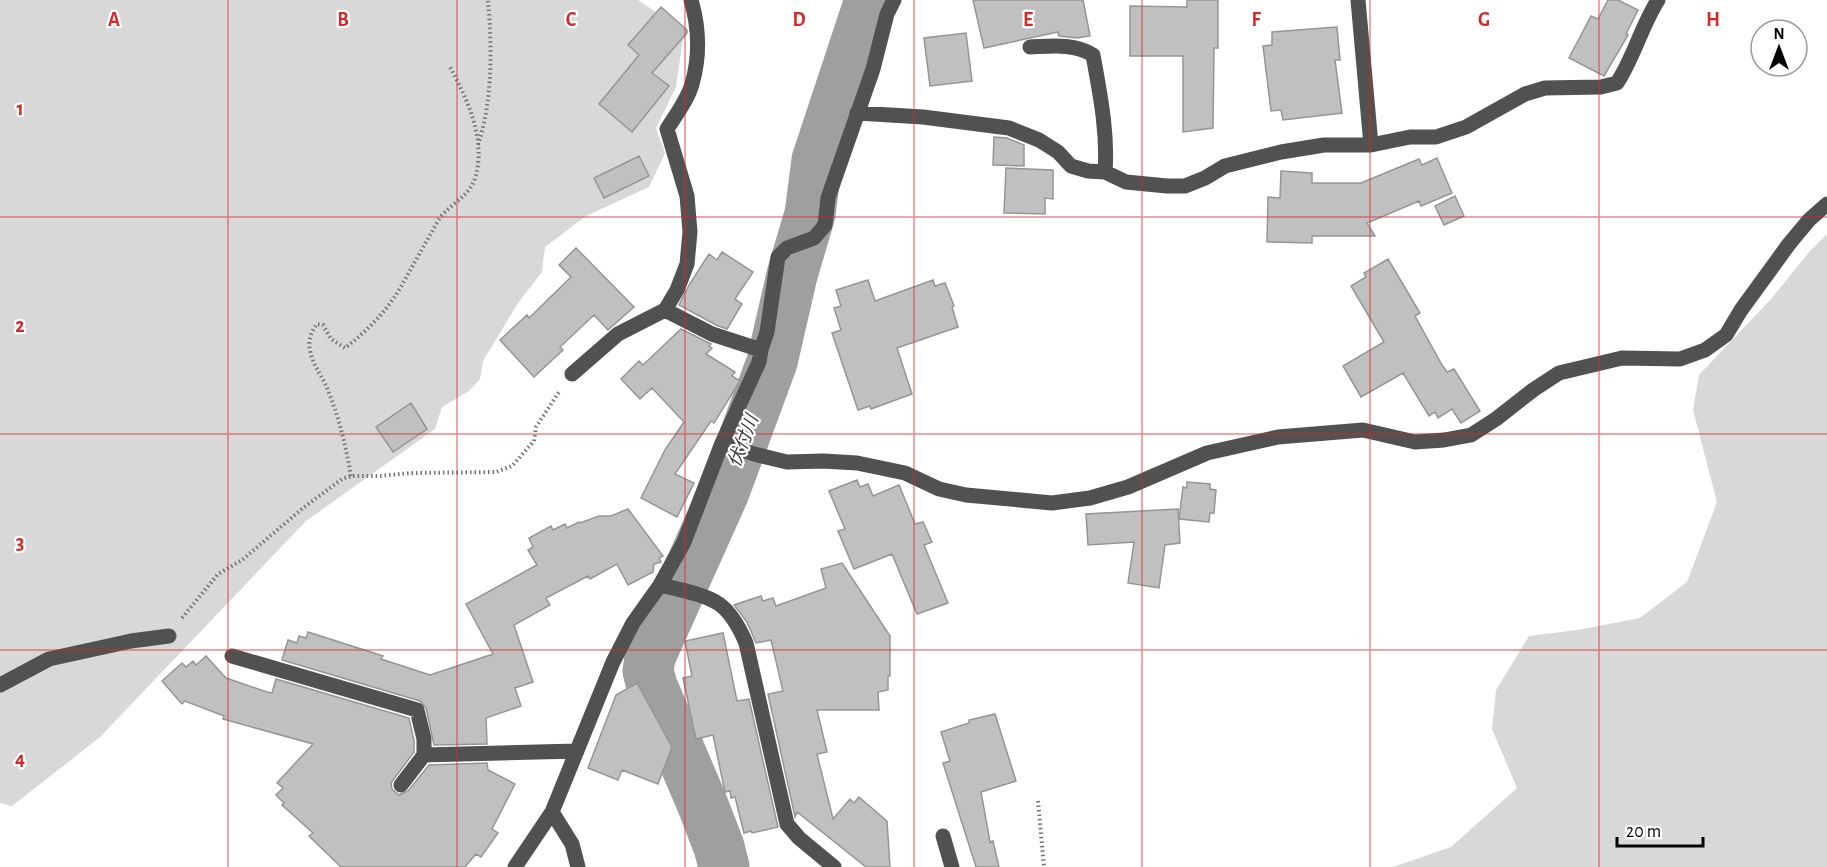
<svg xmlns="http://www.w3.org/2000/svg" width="1827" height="867" font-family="'Alegreya Sans','Noto Sans JP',sans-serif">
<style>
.green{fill:#d8d8d8}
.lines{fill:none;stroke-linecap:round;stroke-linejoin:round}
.river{stroke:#9f9f9f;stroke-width:51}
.building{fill:#c0c0c0;stroke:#959595;stroke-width:1.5}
.path{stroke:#737373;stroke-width:4;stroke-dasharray:1.5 3;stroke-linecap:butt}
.minor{stroke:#515151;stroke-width:15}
.grid{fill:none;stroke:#d62828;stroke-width:1.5;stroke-opacity:0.55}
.labels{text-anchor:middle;stroke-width:4.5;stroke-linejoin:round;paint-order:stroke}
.water-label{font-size:18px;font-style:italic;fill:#404040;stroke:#fff}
.grid-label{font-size:20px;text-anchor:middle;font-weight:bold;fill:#d62828;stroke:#fff;stroke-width:4.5;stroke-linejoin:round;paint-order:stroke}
</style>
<rect width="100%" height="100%" fill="#fff"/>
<path class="green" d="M0,0h638l46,31 -8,56 -20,41 9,25 -16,34 -63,29 -41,31 -3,25 -24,31 -35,58 -3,18 -11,12 -27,16 -7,22 -129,92 -206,216 -88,69 -12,-3z
M1827,234v633h-434l58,-20 66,-59 -25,-59 4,-39 33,-54 48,-6 63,-12 47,-36 30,-80 -24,-92 6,-35 72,-76 39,-48z"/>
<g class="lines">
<path class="river" d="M724,867l-5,-20 -17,-44 -50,-117 -4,-15 2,-14 74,-165 48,-130 20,-87 18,-61 7,-54 53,-160"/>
</g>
<path class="building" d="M973,0h110l7,36 -13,2 -18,-2 -1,-4 -74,16z
M1187,0h31v48h-4l-1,80 -30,4v-76h-53v-50l57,1z
M1608,0h10l20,10 -12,24 2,1 -24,41 -35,-18 22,-42 7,3z
M661,7l26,23v3l-35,40 17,13 -37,46 -33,-28 40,-49 -11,-10z
M1337,27l3,33h-5l7,53 -59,7 -2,-10 -10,1 -8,-65 9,-1v-13z
M966,33l6,48 -42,5 -6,-48z
M994,137l13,1 17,7v21l-31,-1z
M639,156l10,20 -45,22 -10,-20z
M1437,158l15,35 -31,13 -2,-5 -52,22 8,13h-63v7l-45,-1 1,-45 12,1 1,-27 31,2v10h49l58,-24 3,6z
M1006,168l47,2v29l-8,-1v16l-41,-1z
M1455,196l9,20 -20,9 -9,-19z
M576,248l58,59 -26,23 -14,-15 -34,32 3,3 -29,27 -34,-37 27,-25 2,3 42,-41 -12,-12z
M722,252l31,20 -18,27 7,5 -15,25 -11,-4 -37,-20 10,-20 20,-31 8,6z
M1388,259l32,54 -5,3 27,49 5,7 7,-3 26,42 -19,12 -9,-14 -14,9 -3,-6 -6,4 -26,-43 -42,24 -18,-31 41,-24 -33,-56 15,-9 -2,-4z
M868,280l7,21 58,-21 2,6 10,-3 9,23 -2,1 6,20 -61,21 15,46 -41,15 -1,-3 -12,4 -26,-77 9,-3 -7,-22 7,-2 -5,-16z
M681,329l30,15 -2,2 3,2 -6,6 29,18 -3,4 8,5 -26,42 -3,-2 -36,53 19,9 -17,34 -36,-19 24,-48 19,-28 -32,-34 -12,11 -19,-20 18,-18 4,4z
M411,403l16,26 -34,23 -17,-25z
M857,480l3,7 8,-3 5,12 26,-11 16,39 8,-2 9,20 -8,3 24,58 -31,11 -25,-60 -38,15 -16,-38 7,-2 -16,-38z
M1187,482l23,2v5l6,1 -2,23h-4l-1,9 -30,-3 4,-32 4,1z
M628,509l35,47 -4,2 2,4 -7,2 -1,8 -25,13 -11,-21 -27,15 -2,-3 -42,22 4,7 -36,20 19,57 -18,6 6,18 -35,12 1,26 -53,1 -8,-37 -6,-7 -138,-41 6,-20 9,3 2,-7 7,2 2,-6 75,24 -2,3 49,16 63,-21 -27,-50 71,-39 -9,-15 5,-3 -4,-9 22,-12 2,4 12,-6 2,4 12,-6 1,1 19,-7h12z
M1178,509l2,34 -15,2 -6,43 -31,-5 6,-41 -46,3 -2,-31z
M842,563l48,73v40h-2v14l-10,2 1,18h-62l10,42 -10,2 16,65 17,-20 4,4 5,-6 28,24 3,46h-24l-69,-55 -2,5 -27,-123 15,-3 -12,-51 -15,3 -9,-21 -13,-17 27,-9 2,5 10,-3 3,8 50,-18 -5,-19z
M723,633l14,68 12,-2 29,128 -26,6 -1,-2 -7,2 -9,-36 -4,1 -1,-7 -5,1 -12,-57 -17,4 -13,-61 9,-2 -7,-35z
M206,656l20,22 41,14 5,1 4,-14 133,39 5,22v12l-23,31 1,6 7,6 9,-4 21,-26 58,-2 1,7 27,14 -23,45 6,4 -17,24 -5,-3 -11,13h-124l-32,-31 4,-3 -31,-28 2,-2 -8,-8 7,-7 -6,-5 36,-39 -90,-25 1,-3 -39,-15 -3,3 -20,-23 20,-18 4,4 7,-6 3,4z
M637,683l35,64 -14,37 -36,-14 -4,10 -30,-12 28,-73z
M995,714l21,67 -35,11 9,50 3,-1 6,26h-23l-33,-104 7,-2 -9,-29 28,-9v-3z"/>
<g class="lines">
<path class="path" d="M478,145c15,-46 14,-97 10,-145
M351,476c-5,-29 -11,-55 -22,-83 -5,-15 -16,-26 -19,-43 -2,-10 1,-18 7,-26l6,1 8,14 14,9c23,-18 44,-39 58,-65 9,-16 18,-32 27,-48 4,-6 7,-14 12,-20 17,-18 32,-20 36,-50 4,-36 -13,-70 -29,-100
M182,618l36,-44 24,-14 61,-52 39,-29 9,-3h28l32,-3 85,-1 16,-6 22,-25 2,-14 23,-35
M1038,801l6,66"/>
<path class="minor" d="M1358,0l13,145
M1030,47c22,-1 44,-4 63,8 7,39 15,78 12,117
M857,113l66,4 86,11 30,12 19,12 13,14 17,5 17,1 21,10 41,4h18l20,-8 20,-12 56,-14 43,-7h47l39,-8h26l30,-10 59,-33 20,-6 56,-1 16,-4c17,-26 24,-56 41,-83
M665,310l47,24 49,16
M572,374l46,-40 47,-24 12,-20 10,-26 3,-32 -3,-36 -20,-67c9,-14 21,-30 25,-45 8,-28 7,-57 -1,-84
M722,443l32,11 33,8 36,-1 34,2 48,10 34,16 27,6 86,8 38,-5 38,-11 79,-34 71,-16 85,-7 52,12 29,-2 27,-5 25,-16 37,-29 26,-17 63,-15 58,1 25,-9 21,-15 15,-25 48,-66 20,-24 18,-16
M660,585c17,4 45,9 59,19 13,9 21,25 27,39l41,181 12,14 35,29
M232,656l185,54 7,29v16l153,-4
M0,685l49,-26 82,-18 38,-5
M401,785l23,-30
M552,812l20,32 6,23
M943,836l9,31
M515,867l37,-55 61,-150 20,-39 27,-38 24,-43 38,-99 37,-81 2,-12 6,-18 11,-75 9,-9 27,-10 11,-13 3,-27 45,-129 14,-55 7,-14"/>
</g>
<path class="grid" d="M228,0v867M457,0v867M685,0v867M914,0v867M1142,0v867M1370,0v867M1599,0v867M0,217h1827M0,434h1827M0,650h1827"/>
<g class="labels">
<g class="water-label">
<text transform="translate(743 441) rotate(-69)" y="6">伏付川</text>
</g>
</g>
<g class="grid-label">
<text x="114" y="26">A</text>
<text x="343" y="26">B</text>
<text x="571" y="26">C</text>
<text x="799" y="26">D</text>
<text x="1028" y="26">E</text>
<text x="1256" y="26">F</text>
<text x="1484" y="26">G</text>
<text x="1713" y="26">H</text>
<text x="20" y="115">1</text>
<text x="20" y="332">2</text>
<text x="20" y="549">3</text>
<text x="20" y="765">4</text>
</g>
<g transform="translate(1779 48)"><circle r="28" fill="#ffffff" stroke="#999999" stroke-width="1.5"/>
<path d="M0-4.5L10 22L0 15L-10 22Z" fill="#000000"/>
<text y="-9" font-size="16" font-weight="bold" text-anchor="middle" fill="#000000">N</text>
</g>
<path d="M1617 837v9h86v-9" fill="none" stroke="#000000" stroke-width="3"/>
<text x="1626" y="837" font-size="18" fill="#000000" stroke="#ffffff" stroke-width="4.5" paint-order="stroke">20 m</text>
</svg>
